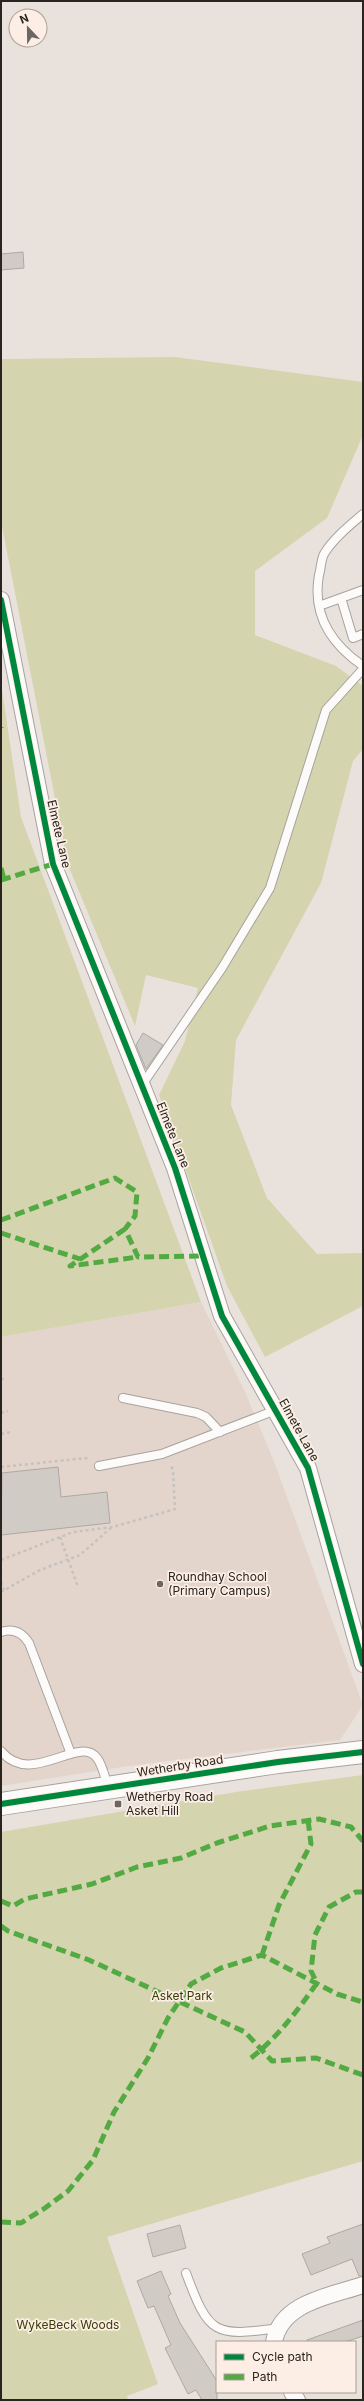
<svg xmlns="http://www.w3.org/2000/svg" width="364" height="2401" font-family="Inter,sans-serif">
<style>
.built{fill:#e3d5cb}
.green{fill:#d4d4ae}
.building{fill:#d1cbc6;stroke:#aea8a4}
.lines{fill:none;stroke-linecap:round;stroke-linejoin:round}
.lane-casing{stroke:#a8a29e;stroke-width:10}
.street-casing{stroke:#a8a29e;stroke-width:18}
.secondary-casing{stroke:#a8a29e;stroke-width:24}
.path{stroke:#c5c2c0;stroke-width:2.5;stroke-dasharray:3 3;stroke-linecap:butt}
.lane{stroke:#fcfbfa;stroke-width:8}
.street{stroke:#fcfbfa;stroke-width:16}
.secondary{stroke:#fcfbfa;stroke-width:22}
.quiet{stroke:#53aa43;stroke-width:5;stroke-dasharray:10 5;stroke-linecap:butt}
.cycleway-casing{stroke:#fceee4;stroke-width:8}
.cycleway{stroke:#00873e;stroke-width:6}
.poi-dot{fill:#6c6662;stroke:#fceee4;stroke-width:1.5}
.labels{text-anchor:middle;stroke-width:3.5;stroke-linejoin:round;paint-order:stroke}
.street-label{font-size:12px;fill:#292420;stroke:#fceee4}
.poi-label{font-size:12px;fill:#292420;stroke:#fceee4;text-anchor:start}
.park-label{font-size:12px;fill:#393c06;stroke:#fceee4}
</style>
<rect width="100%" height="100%" fill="#e9e2dc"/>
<path class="built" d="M201,1302l45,92 29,70 88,241 -23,35 -211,26 -128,20v-449z"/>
<path class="green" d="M175,357l188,25v53l-36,83 -72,53v64l81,31 27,20v63l-10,12 -32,122 -85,157 -5,65 36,93 50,56 46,-1v53l-98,51 -38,-71 -68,-191 26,-54 13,-53 -52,-13 -11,51 -67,-161 -67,-344v-162z
M1,683l20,134 180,485 -200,35z
M363,1775v386l-256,76 51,147 -31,12 1,4h-127v-568l235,-40z"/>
<path class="building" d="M23,252l1,16 -23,2v-16z
M143,1033l20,12 -17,24 -10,-24z
M58,1467l3,30 46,-5 3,31 -109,12 1,-62z
M363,2224v52h-4l-7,-17 -41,16 -9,-21 28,-11 -3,-6z
M180,2225l6,23 -33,9 -6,-23z
M161,2271l10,23 -3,2 12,27 37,58v19h-15l-6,-10 -8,4 -23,-46 6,-3 -17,-39 -6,2 -11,-27z
M363,2320v16l-18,6h-38v-2z"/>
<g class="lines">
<defs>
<path id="lane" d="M363,514c-13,11 -30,25 -39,40 -3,5 -3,15 -5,21 -7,39 12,69 44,91
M341,598l12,40 10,-4
M319,606l44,-16
M142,1085l80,-117 48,-80 56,-178 37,-41
M123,1398l74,15 9,4 14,15
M99,1466l63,-12 114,-44
M1,1632c12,-4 21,0 28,11l42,111
M1,1751c30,37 78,-17 96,7 6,8 8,20 11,29
M186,2273c23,62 28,64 93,55"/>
<path id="street" d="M1,600l52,264 122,304 47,148 86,152 55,196
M274,2342c7,-40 57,-46 89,-57
M292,2392l5,8"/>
<path id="secondary" d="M1,1804l277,-42 85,-10"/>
</defs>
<use href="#lane" class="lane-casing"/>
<use href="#street" class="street-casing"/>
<use href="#secondary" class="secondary-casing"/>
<path class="path" d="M1,1379h3
M1,1413l7,-2
M1,1434l10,-2
M1,1467l85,-9 3,2
M60,1537l18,50
M1,1560l72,-28 40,-5 62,-18 -2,-38 -2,-7
M1,1582l3,8
M1,1592l39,-22 40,-15 32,-28"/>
<use href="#lane" class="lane"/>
<use href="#street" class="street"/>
<use href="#secondary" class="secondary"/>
<path class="quiet" d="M1,727v1
M1,868l3,11
M1,880l52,-16
M1,1220l114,-42 22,14 -2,24 -10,13 13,28 65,-1
M125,1229l-55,37 68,-9
M1,1233l79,26
M1,1901l12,5 12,-7 67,-15 45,-17 44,-9 36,-15 53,-17 49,-7 32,8 12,14
M1,1926l7,5 81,29 156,72 27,29 44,-3 47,17
M262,1955l17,-50 32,-61 -3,-24
M251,2058c27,-21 46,-47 66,-75l-6,-12 4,-36 14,-28 27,-15h7
M1,2222l20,1 24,-15 23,-17 25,-31 21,-48 34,-54 20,-40 23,-34 30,-16 41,-13 75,39 26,8"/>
<defs>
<path id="cycleway" d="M1,600l52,264 122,304 47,148 86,152 55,196
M1,1804l277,-42 85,-10"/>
</defs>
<use href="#cycleway" class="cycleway-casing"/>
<use href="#cycleway" class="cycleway"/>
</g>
<g class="poi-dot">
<circle cx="160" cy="1584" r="4"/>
<rect x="114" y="1800" width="8" height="8" rx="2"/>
</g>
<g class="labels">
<g class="street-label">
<text transform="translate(59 834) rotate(77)" y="4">Elmete Lane</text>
<text transform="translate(173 1135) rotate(68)" y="4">Elmete Lane</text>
<text transform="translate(299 1430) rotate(61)" y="4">Elmete Lane</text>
<text transform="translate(180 1766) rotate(-9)" y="4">Wetherby Road</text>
</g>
<g class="poi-label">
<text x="168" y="1581">Roundhay School<tspan x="168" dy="14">(Primary Campus)</tspan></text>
<text x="126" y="1801">Wetherby Road<tspan x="126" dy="14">Asket Hill</tspan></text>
</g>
<g class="park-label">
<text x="182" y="2000">Asket Park</text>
<text x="68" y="2329">WykeBeck Woods</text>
</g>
</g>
<rect width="364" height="2401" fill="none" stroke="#292420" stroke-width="4"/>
<rect x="216" y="2341" width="140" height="52" fill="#fceee4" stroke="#a89d96"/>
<rect x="224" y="2354" width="20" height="6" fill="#00873e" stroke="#a89d96"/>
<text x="252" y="2361" font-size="12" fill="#292420">Cycle path</text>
<rect x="224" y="2374" width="20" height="6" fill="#53aa43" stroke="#a89d96"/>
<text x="252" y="2381" font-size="12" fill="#292420">Path</text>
<g transform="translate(28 28) rotate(338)"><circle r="19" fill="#fceee4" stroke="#a89d96"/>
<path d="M0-3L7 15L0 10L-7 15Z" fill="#6c6662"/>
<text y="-6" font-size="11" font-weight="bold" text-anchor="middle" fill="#292420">N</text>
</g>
</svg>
